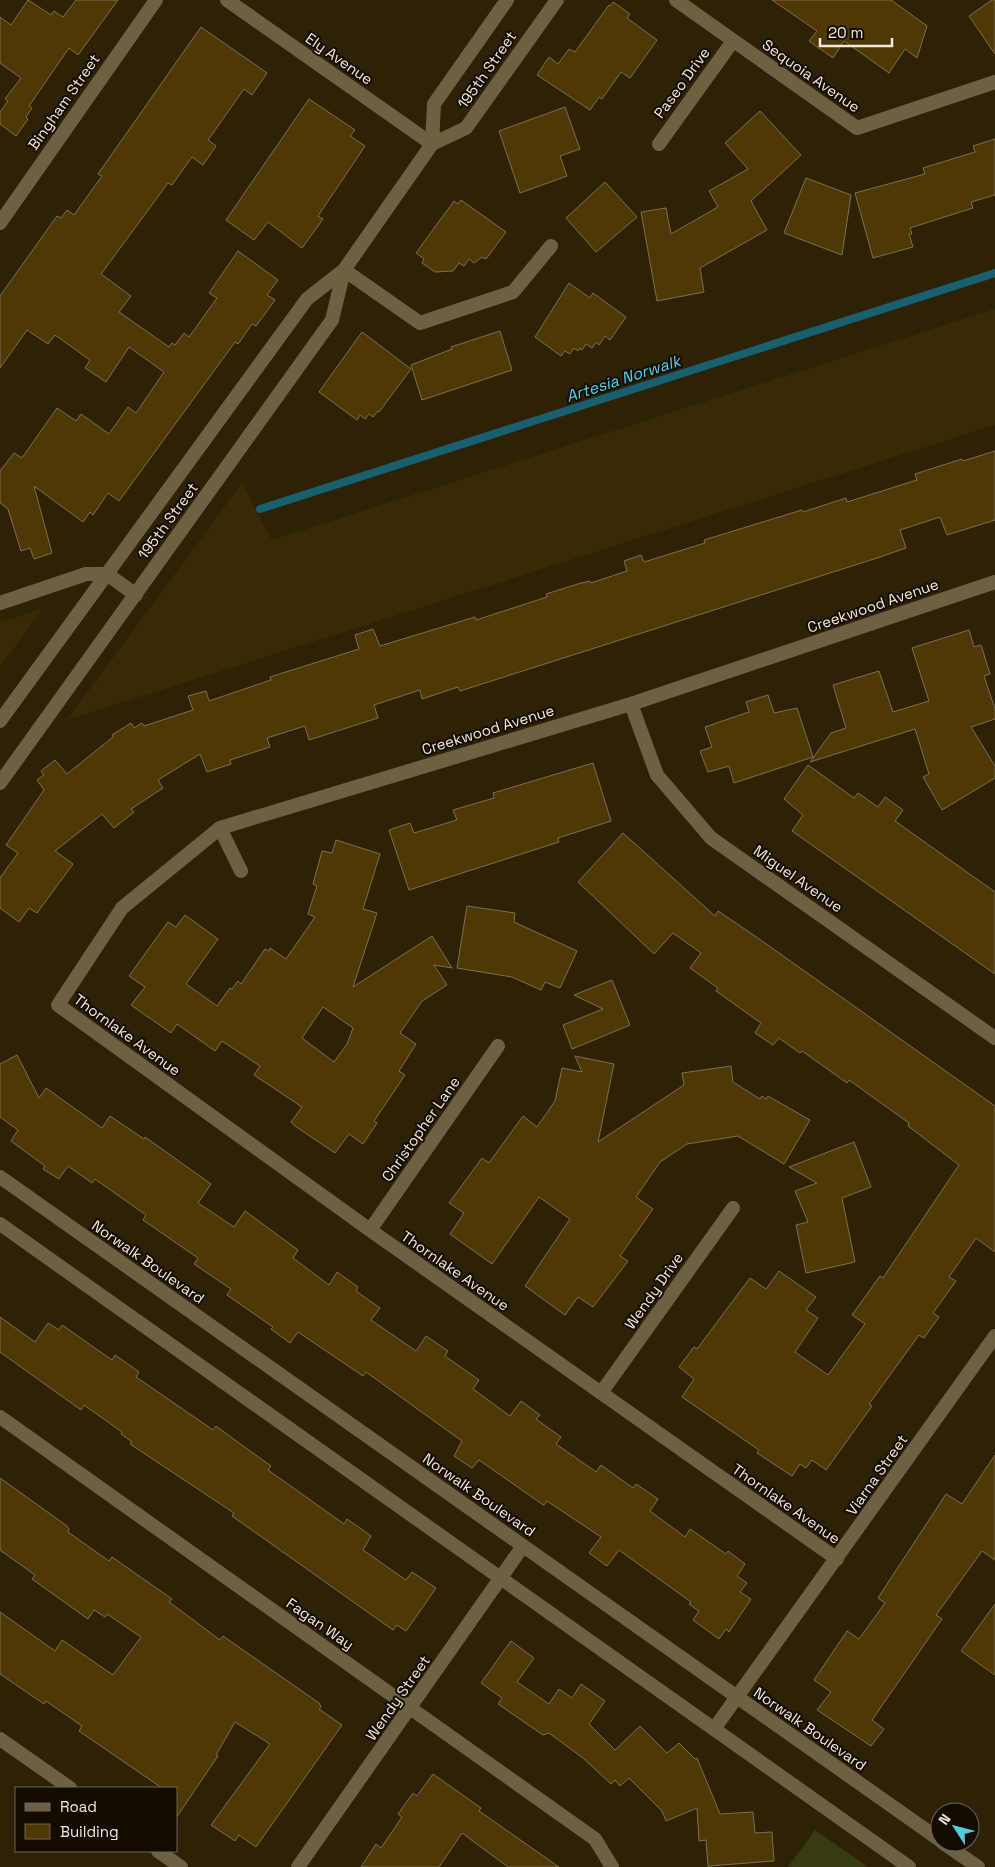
<svg xmlns="http://www.w3.org/2000/svg" width="995" height="1867" font-family="'Space Grotesk',sans-serif">
<style>
.built{fill:#392904}
.green{fill:#373b0f}
.lines{fill:none;stroke-linecap:round;stroke-linejoin:round}
.stream{stroke:#195f6f;stroke-width:8}
.building{fill:#4e3904;stroke:#7e6f52;fill-rule:evenodd}
.minor{stroke:#6e6043;stroke-width:14}
.tertiary{stroke:#6e6043;stroke-width:14}
.secondary{stroke:#6e6043;stroke-width:14}
.labels{text-anchor:middle;stroke-width:4;stroke-linejoin:round;paint-order:stroke}
.street-label{font-size:15px;fill:#f2eada;stroke:#120c03}
.water-label{font-size:16px;font-style:italic;fill:#51d2f0;stroke:#120c03}
</style>
<rect width="100%" height="100%" fill="#2e2206"/>
<path class="built" d="M995,309v116l-928,295 175,-237 30,57z
M43,608l-43,59v-45z"/>
<path class="green" d="M815,1830l53,37h-80z"/>
<g class="lines">
<path class="stream" d="M260,509l735,-236"/>
</g>
<path class="building" d="M28,0l23,15 3,-4 9,6 13,-17h42l-40,55 -9,-7 -40,58 3,2 -6,9 2,2 -12,17 -16,-12v-12l8,-11 -3,-2 16,-21 -21,-15v-46l11,8z
M772,0h119l36,26 -10,32 -12,-9 -16,24 -45,-32 -11,17 -24,-17 8,-10z
M992,0h3v54l-26,-38z
M613,2l17,12 -3,4 30,22 -27,38 -9,-6 -19,27 -3,-2 -9,13 -53,-35 12,-18 9,7 11,-15 6,3 34,-47 1,1z
M201,27l66,46 -15,22 -8,-6 -36,51 8,6 -13,19 -11,-8 -20,28 -4,-2 -67,91 30,22 -12,16 50,35 3,-4 3,2 9,-12 5,4 28,-39 -8,-5 29,-42 40,29 -11,15 8,5 -19,26 -4,-2 -14,20 -3,-2 -116,159 -11,-8 -15,22 -3,-3 -7,10 -49,-36 18,67 -18,6 -4,-11 -9,3 -13,-42 -8,-6v-32l14,-18 8,5 35,-50 19,13 5,-7 28,20 19,-27 8,6 28,-41 -35,-25 -23,35 -21,-14 5,-8 -35,-25 -7,9 -21,-14 -27,38v-72l57,-80 4,2 6,-8 7,5 28,-39 -4,-2z
M309,99l46,31 -5,6 15,10 -47,70 5,3 -21,29 -34,-26 -14,18 -28,-20z
M565,107l15,42 -20,7 7,20 -47,17 -21,-62z
M760,111l41,44 -50,46 16,29 -67,38 4,24 -47,9 -16,-89 25,-4 5,26 47,-27 -9,-16 39,-22 -23,-26z
M995,139v56l-24,7 2,6 -63,20 2,6h-3l4,13 -40,11 -18,-65 70,-19 -2,-6 52,-16 -2,-6z
M806,178l45,17 -9,60 -58,-22z
M605,182l32,35 -41,35 -30,-34z
M461,200l45,32 -20,27 -4,-2 -8,6 -5,-4 -5,7 -5,-3 -6,8 -18,1 -13,-9 2,-4 -8,-6 38,-52 4,3z
M569,283l21,15 3,-5 33,24 -16,23 -5,-4 -6,9 -3,-3 -4,6 -6,-4 -4,6 -2,-2 -2,3 -4,-3 -4,6 -5,-3 -4,5 -26,-19z
M500,331l12,39 -90,30 -11,-35 41,-16 -1,-2z
M362,332l49,37 -32,43 -1,-1 -5,6 -4,-3 -4,5 -5,-4 -3,5 -38,-28z
M995,451v69l-48,15 -7,-18 -40,13 6,18 -29,10 -417,133 -2,-4 -36,12 -2,-9 -46,15 4,13 -69,22 -4,-14 -38,12 3,9 -40,13 1,4 -24,8 -7,-18 -42,26 5,8 -32,21 3,3 -20,16 -12,-14 -47,37 18,13 -36,49 -8,-5 -10,14 -19,-14v-30l18,-25 -12,-8 38,-55 -7,-10 7,-5 -3,-4 14,-11 12,14 46,-37 -1,-2 19,-12 3,5 8,-5 2,3 49,-16 -5,-14 18,-5 3,10 62,-21 -1,-3 89,-28 -4,-14 18,-6 7,17 95,-29 1,3 71,-23 -1,-3 35,-11 9,-2 1,2 36,-12 -3,-10 17,-6 3,7 61,-19 -1,-3 98,-30 1,2 43,-14 1,4 70,-22 -2,-6 47,-15 1,2z
M969,630l5,17 7,-2 9,29 -6,2 11,33v10l-24,8 24,39v12l-53,32 -19,-33 6,-3 -14,-45 -105,33 21,-29 15,-5 -13,-43 46,-14 14,41 36,-11 -17,-53z
M768,695l6,18 23,-5 16,49 -79,26 -5,-17 -21,6 -8,-21 12,-4 -7,-20 44,-15 -3,-10z
M593,763l18,58 -53,17 1,4 -150,48 -20,-60 21,-7 4,10 43,-13 -4,-10 41,-12 -1,-5z
M808,765l46,33 4,-5 20,14 7,-10 18,13 -8,11 100,71v82l-203,-143 11,-16 -19,-16z
M623,833l92,83 3,-5 37,25 240,170v146l-19,-14 -27,39 7,4 -23,32 6,4 -15,21 -5,-3 -50,69 3,2 -46,64 -14,-10 -6,8 -6,-4 -8,12 -35,-23 2,-3 -77,-53 12,-18 -15,-12 15,-20 3,2 53,-71 16,11 13,-18 37,26 -10,13 12,8 -23,34 33,23 37,-51 -13,-9 28,-39 3,2 76,-113 -51,-39 1,-3 -60,-43 -2,3 -45,-32 -2,2 -21,-15 -6,7 -18,-12 6,-10 -45,-32 2,-3 -28,-20 11,-15 -28,-20 -19,21 -76,-72z
M336,840l44,14 -17,55 14,4 -24,74 79,-51 20,32 -18,-3 13,20 -25,16 -22,32 16,11 -17,27 6,4 -31,46 3,2 -14,21 -14,-10 -14,19 -40,-27 -4,-4 11,-15 -48,-32 6,-9 -38,-25 -7,10 -38,-27 -6,9 -40,-28 14,-18 -16,-11 39,-54 8,5 9,-12 33,24 -32,45 31,22 13,-18 2,1 6,-8 3,3 24,-35 4,2 1,-3 16,11 29,-42 -7,-3 9,-28 -4,-2 9,-33 10,2zM323,1007l30,21 -6,16 -13,18 -32,-24z
M467,906l48,7 -1,9 63,29 -17,37 -15,-6 -4,8 -29,-13 -55,-9z
M612,980l18,45 -58,24 -9,-24 40,-16 -29,-14z
M17,1055l22,43 7,-10 56,40 8,-12 34,23 1,-2 66,47 -13,19 36,24 11,-16 53,39 -5,8 36,27 8,-13 21,15 -2,4 24,17 -9,12 45,31 10,-15 22,15 -3,5 34,24 -6,9 37,27 11,-15 19,14 -4,4 25,18 -5,7 40,28 5,-7 32,23 3,-4 22,15 -8,12 35,26 5,-8 36,25 2,-3 17,13 -8,12 10,7 -7,9 11,7 -22,33 -3,-3 -7,10 -26,-19 6,-9 -10,-7 2,-2 -72,-52 -12,16 -18,-13 12,-16 -54,-36 -3,4 -2,-1 -63,-44 -7,8 -18,-12 8,-15 -96,-69 -3,4 -65,-44 -8,11 -19,-14 2,-2 -46,-32 4,-6 -37,-25 4,-6 -55,-38 3,-5 -51,-36 -3,4 -24,-17 -9,13 -16,-10 2,-3 -34,-25 7,-11 -18,-13v-53z
M575,1056l39,8 -16,78 86,-57 -2,-12 49,-7 2,16 27,17 2,-3 4,3 2,-3 42,24 -26,44 -46,-28 -51,8 -27,18 -24,35 17,12 -33,47 8,5 -35,46 -15,-10 -13,18 -40,-29 45,-67 -31,-22 -47,67 -42,-30 14,-21 -15,-10 33,-45 7,5 34,-47 14,11 18,-26 7,-33 20,4z
M854,1142l17,45 -29,11 13,64 -49,11 -10,-48 12,-3 -13,-31 22,-8 -28,-16z
M0,1317l35,25 13,-19 11,7 3,-5 50,35 3,-5 24,17 -3,5 77,53 3,-4 23,17 32,23 -3,4 76,54 3,-5 20,14 4,3 -8,14 43,30 6,-8 24,16 -30,43 -9,-6 -4,5 -161,-114 2,-3 -104,-69 2,-2 -11,-8 1,-2 -38,-27 -3,5 -81,-58z
M995,1455v105l-13,-9 -46,64 6,4 -70,101 12,9 -13,17 -54,-36 14,-18 -17,-12 33,-49 12,8 26,-36 -7,-5 68,-104 16,10z
M0,1478l67,48 2,3 -1,3 41,29 3,-4 60,42 -3,3 51,38 3,-4 96,67 2,4 -2,2 23,16 -86,122 -17,-12 -4,6 -24,-16 59,-81 -35,-22 -19,33 2,1 -42,62v-30h-14l-83,-57 3,-5 -36,-25 -2,3 -44,-30v-62l55,39 7,-11 51,35 28,-38 -34,-23 -2,3 -11,-7 -6,9 -56,-40 3,-4 -35,-25z
M995,1604v71l-34,-24z
M511,1641l23,17 -17,24 32,22 10,-15 13,9 9,-14 24,17 -16,23 26,26 25,-24 27,27 12,-10 16,16 2,-1 23,56 33,-2 2,21 17,-1 2,29 -66,5 -2,-26 -7,1 -2,-33 -31,13 -4,-10 -33,-33 -9,8 -5,-6 -4,4 -28,-26 -34,-25 -6,2 -45,-31 4,-6 -21,-15z
M433,1774l48,34 -2,3 80,56h-51l-46,-34 -23,34h-78l15,-23 5,4 21,-31 -4,-3 15,-21 4,3z"/>
<g class="lines">
<path class="minor" d="M227,0l205,144
M676,0l181,128 138,-46
M659,144l74,-103
M0,223l156,-223
M344,270l76,53 93,-31 38,-46
M0,603l86,-29h21l29,21
M631,704l26,71 54,63 284,200
M220,828l21,43
M370,1230l128,-184
M601,1393l132,-185
M0,1417l595,422 17,28
M837,1559l-467,-329 -312,-225 64,-97 98,-80 411,-124 364,-122
M714,1729l281,-393
M0,1739l70,49
M158,1851l23,16
M298,1867l225,-321"/>
<path class="tertiary" d="M432,144l2,-40 73,-104
M0,721l307,-422 37,-29 88,-126 34,-16 91,-128
M0,783l332,-463 12,-50"/>
<path class="secondary" d="M0,1177l940,663
M0,1224l909,643
M942,1842l36,25"/>
</g>
<g class="labels">
<g class="street-label">
<text transform="translate(339 59) rotate(35)" y="5">Ely Avenue</text>
<text transform="translate(487 70) rotate(-55)" y="5">195th Street</text>
<text transform="translate(811 76) rotate(35)" y="5">Sequoia Avenue</text>
<text transform="translate(682 83) rotate(-54)" y="5">Paseo Drive</text>
<text transform="translate(64 102) rotate(-55)" y="5">Bingham Street</text>
<text transform="translate(168 521) rotate(-54)" y="5">195th Street</text>
<text transform="translate(873 606) rotate(-19)" y="5">Creekwood Avenue</text>
<text transform="translate(488 730) rotate(-17)" y="5">Creekwood Avenue</text>
<text transform="translate(798 879) rotate(35)" y="5">Miguel Avenue</text>
<text transform="translate(127 1035) rotate(36)" y="5">Thornlake Avenue</text>
<text transform="translate(421 1129) rotate(-55)" y="5">Christopher Lane</text>
<text transform="translate(148 1262) rotate(35)" y="5">Norwalk Boulevard</text>
<text transform="translate(455 1271) rotate(35)" y="5">Thornlake Avenue</text>
<text transform="translate(654 1291) rotate(-55)" y="5">Wendy Drive</text>
<text transform="translate(877 1475) rotate(-55)" y="5">Viarna Street</text>
<text transform="translate(479 1495) rotate(35)" y="5">Norwalk Boulevard</text>
<text transform="translate(786 1504) rotate(35)" y="5">Thornlake Avenue</text>
<text transform="translate(320 1624) rotate(35)" y="5">Fagan Way</text>
<text transform="translate(398 1698) rotate(-55)" y="5">Wendy Street</text>
<text transform="translate(810 1729) rotate(35)" y="5">Norwalk Boulevard</text>
</g>
<g class="water-label">
<text transform="translate(623 378) rotate(-18)" y="6">Artesia Norwalk</text>
</g>
</g>
<rect x="15" y="1787" width="162" height="65" fill="#120c03" stroke="#6c6559"/>
<rect x="25" y="1803" width="25" height="8" fill="#6e6043" stroke="#6c6559"/>
<text x="60" y="1812" font-size="15" fill="#f2eada">Road</text>
<rect x="25" y="1824" width="25" height="15" fill="#4e3904" stroke="#6c6559"/>
<text x="60" y="1837" font-size="15" fill="#f2eada">Building</text>
<g transform="translate(955 1827) rotate(306)"><circle r="24" fill="#120c03" stroke="#6c6559"/>
<path d="M0-4L9 19L0 12L-9 19Z" fill="#54cadd"/>
<text y="-8" font-size="14" font-weight="bold" text-anchor="middle" fill="#f2eada">N</text>
</g>
<path d="M820 38v8h72v-8" fill="none" stroke="#f2eada" stroke-width="2.5"/>
<text x="828" y="38" font-size="15" fill="#f2eada" stroke="#120c03" stroke-width="4" paint-order="stroke">20 m</text>
</svg>
